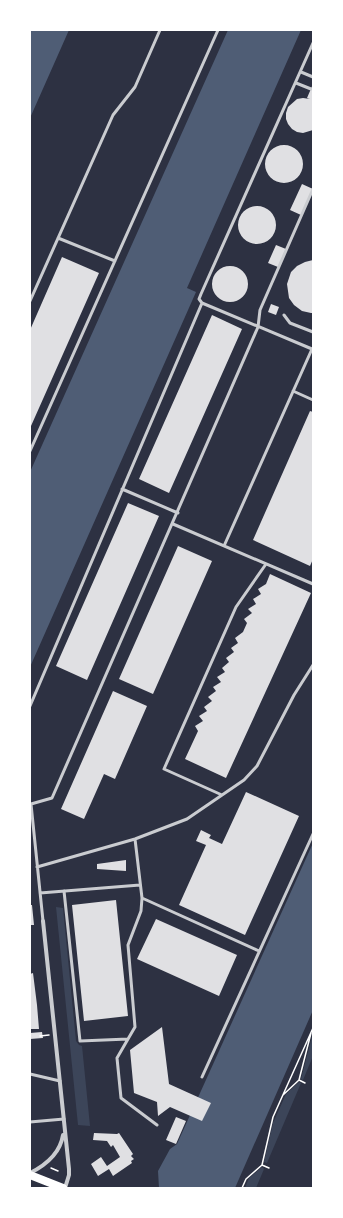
<svg xmlns="http://www.w3.org/2000/svg" width="343" height="1218" font-family="'Source Sans 3',sans-serif">
<style>
.green{fill:#3c4559}
.water{fill:#4f5d75}
.building{fill:#e0e0e3}
.lines{fill:none;stroke-linecap:round;stroke-linejoin:round}
.path{stroke:#fff;stroke-width:1.5}
.service{stroke:#caccd0;stroke-width:3}
.minor{stroke:#caccd0;stroke-width:4}
.secondary{stroke:#fff;stroke-width:8}
</style>
<rect width="100%" height="100%" fill="#2d3142"/>
<path class="green" d="M56,907l7,1 13,133 3,4 3,1 8,80 -12,-1z
M313,1033v23l-10,24 -2,-1z
M299,1082l2,1 -34,80 -3,-1 9,-39 13,-29z
M262,1167l2,2 -8,19h-11l4,-10z"/>
<path class="water" d="M30,30h39l-39,88z
M228,30h73l-114,258 9,4 -166,375v-195z
M313,843v167l-78,178h-76l-1,-17 12,-22 7,-5z"/>
<path class="building" d="M313,84v46l-10,3 -6,-1 -5,-3 -4,-5 -2,-5v-6l2,-6 9,-8 6,-1 7,1 -3,-1z
M265 164a19 19 0 1 1 38 0a19 19 0 1 1-38 0Z
M302,184l11,5 -12,26 -11,-5z
M238 225a19 19 0 1 1 38 0a19 19 0 1 1-38 0Z
M276,245l10,4 -8,18 -10,-4z
M62,257l37,16 -68,153 -1,-1v-95z
M313,260v53h-2l-9,-2 -8,-6 -5,-7 -2,-14 4,-12 6,-6 8,-4z
M212 284a18 18 0 1 1 36 0a18 18 0 1 1-36 0Z
M271,304l8,3 -3,8 -8,-3z
M212,315l30,14 -73,164 -30,-14z
M310,411l3,1v147l-3,7 -57,-26z
M128,503l31,13 -72,164 -31,-14z
M178,546l34,15 -59,133 -34,-15z
M270,574l41,19 -85,185 -41,-19 13,-28 -3,-5 8,-5 -4,-5 8,-5 -3,-4 8,-6 -4,-4 8,-6 -3,-4 8,-5 -4,-5 8,-5 -3,-4 7,-6 -3,-4 8,-6 -3,-4 7,-5 -3,-5 8,-6 4,-9 -3,-4 8,-6 -4,-4 8,-5 -3,-5 8,-5 -3,-5 8,-5z
M113,691l34,15 -32,73 -11,-5 -20,45 -23,-10z
M246,792l53,24 -54,119 -66,-30 27,-60 -10,-4 5,-11 10,5 -2,3 13,6z
M126,860v11l-29,-2v-5z
M116,900l12,116 -44,5 -12,-116z
M30,905h2l2,20h-4z
M156,919l81,36 -18,41 -82,-37z
M33,973l4,32 2,24h-9v-55z
M162,1027l7,57 42,19 -9,18 -32,-14 -12,9 -1,-14 -23,-9 -4,-43z
M42,1032l1,6 -13,1v-6z
M176,1117l10,4 -10,23 -10,-4z
M94,1133l23,1 2,-1 14,21 -2,2 3,3 -3,2 1,2 -19,13 -4,-7 -11,7 -7,-12 10,-7 6,9 13,-9 -7,-12 -2,2 -4,-6 -14,-1z"/>
<g class="lines">
<path class="path" d="M40,1036l9,-1
M299,1080l6,3
M283,1095l16,-15 12,-47
M262,1165l7,3
M51,1168l7,3
M242,1188l4,-9 16,-14 11,-48 40,-89"/>
<path class="service" d="M301,72l12,5
M296,83l15,6
M58,238l57,23
M30,301l83,-186 22,-28 25,-57
M202,303l-3,-4 2,-5 112,-251
M284,315l6,8 23,9
M293,391l20,9
M30,451l188,-421
M122,489l56,24
M173,524l140,60
M30,706l172,-403 110,46 -88,197
M222,795l-58,-26 72,-162 30,-43
M31,804l21,-6 206,-471 2,-17 53,-121
M31,804l12,117
M37,867l98,-28 52,-20 57,-39 13,-14 37,-71 19,-30
M64,891l16,150 48,-2 7,-12 -7,-82 13,-34 1,-13 -7,-59
M40,893l100,-8
M142,898l117,53
M128,1039l-11,19 4,40 36,27
M30,1074l30,7
M202,1077l111,-243
M30,1122l34,-3"/>
<path class="minor" d="M43,921l26,248v6l-4,13
M30,1173c16,-8 30,-19 33,-38"/>
<path class="secondary" d="M30,1175l33,13"/>
</g>
<rect width="343" height="1218" fill="none" stroke="#ffffff" stroke-width="62"/>
</svg>
